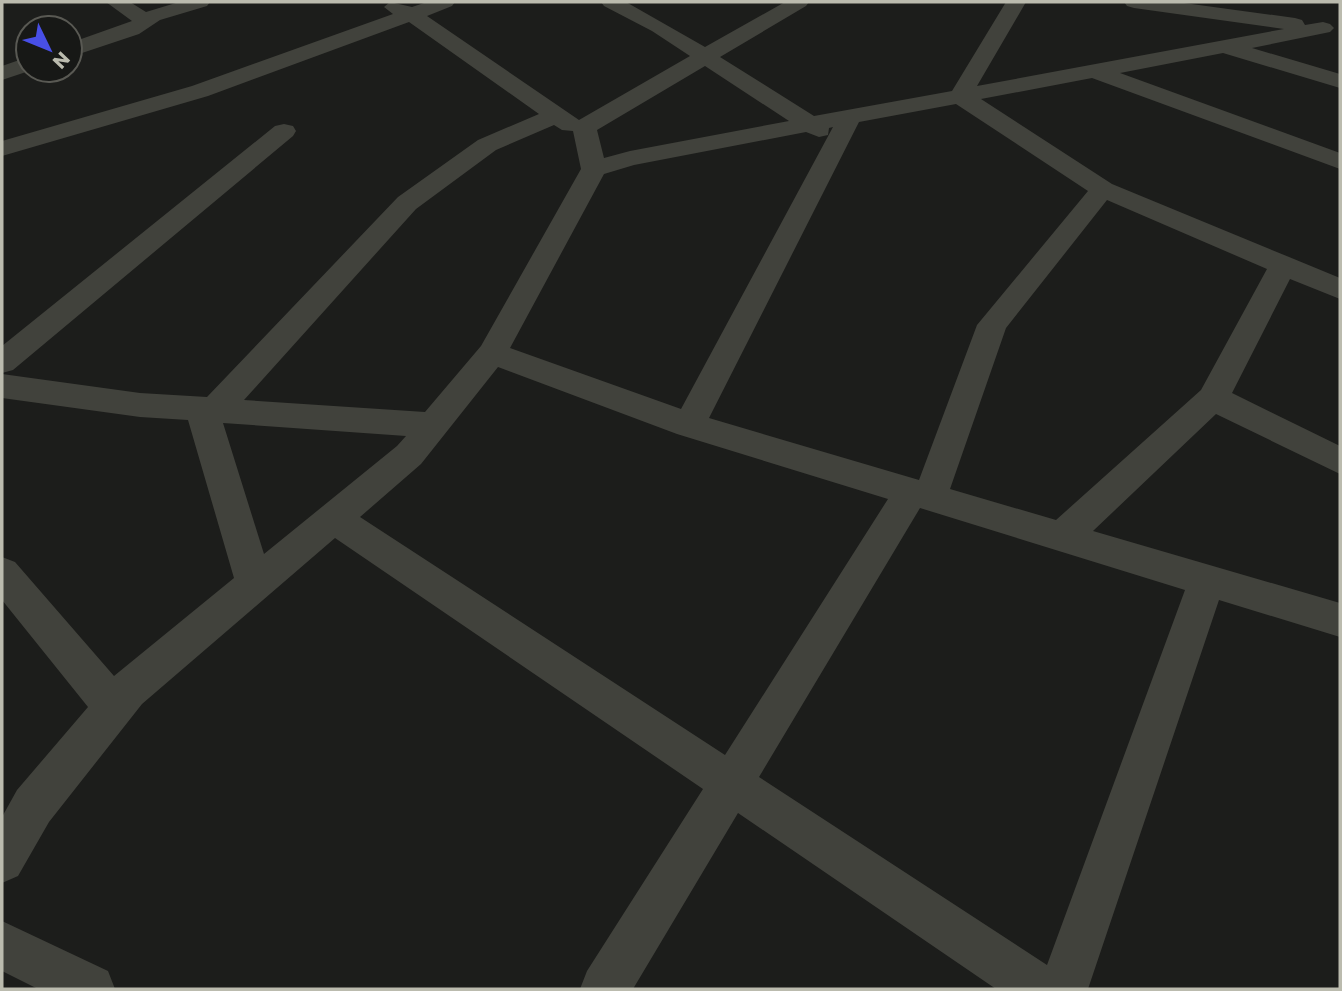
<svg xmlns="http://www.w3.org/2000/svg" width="1342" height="991" font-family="Poppins,sans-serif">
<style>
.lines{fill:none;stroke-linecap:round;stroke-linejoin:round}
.street{fill:#41423c;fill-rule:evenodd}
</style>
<rect width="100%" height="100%" fill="#1c1d1b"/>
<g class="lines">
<path class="street" d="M106,2h24l16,10 33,-10h31l-3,4 -47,14 -21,14 -69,23v-14l62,-22z
M390,2l22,5 15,-5h28l-3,4 -25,10 152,104 111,-64 -38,-25 -48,-25 -3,-4h25l79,45 80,-45h24l-3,4 -86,51 94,59 138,-25 54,-89h20l-49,84 307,-57 -150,-21 -7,-2 -3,-4h53l118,16 7,2 3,5 18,-3 7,2 4,4 -4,4 -78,16 88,26v14l-117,-35 -103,20 220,80v16l-248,-91 -111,21 131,85 228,94v21l-50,-20 -58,114 108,53v28l-124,-60 -123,117 247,72v34l-121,-37 -131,389h-92l-258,-176 -105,176h-53l7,-18 116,-182 -368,-251 -193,166 -93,118 -31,54 -16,7v-66l15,-27 71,-83 -86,-107v-43l13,5 99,114 120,-98 -46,-158 -48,-3 -138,-19v-24l138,19 67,4 191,-200 80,-57 61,-26 -130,-92 -201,74 -206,60v-15l190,-55 201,-72 -9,-7zM705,66l84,55 -159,30 -26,7 -7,-28zM956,104l132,87 -111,134 -58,155 -210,-62 150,-296zM554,125l8,5 11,1 8,38 -100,177 -56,66 -181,-12 172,-191 80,-59zM833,127l-152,282 -171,-61 94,-174 30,-9 172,-33 13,5 9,-2 1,-7zM1107,200l160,69 -66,121 -145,130 -106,-31 56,-161zM498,367l179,67 211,65 -163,256 -365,-238 61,-53zM223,423l183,13 -9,10 -133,108zM920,508l265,82 -138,375 -288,-188z
M28,57v13h4l-30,10v-14z
M284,124l9,2 3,5 -3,5 -280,234 -11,3v-27l273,-220z
M2,921l106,50 7,18h-77l-36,-18z"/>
</g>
<rect width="1342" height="991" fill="none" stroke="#bbbbae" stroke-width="7"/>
<g transform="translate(49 49) rotate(133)"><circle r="33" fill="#171816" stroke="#595953" stroke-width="2"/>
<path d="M0-5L12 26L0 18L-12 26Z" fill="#484fe7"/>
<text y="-10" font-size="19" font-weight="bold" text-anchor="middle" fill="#bbbbae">N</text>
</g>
</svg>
